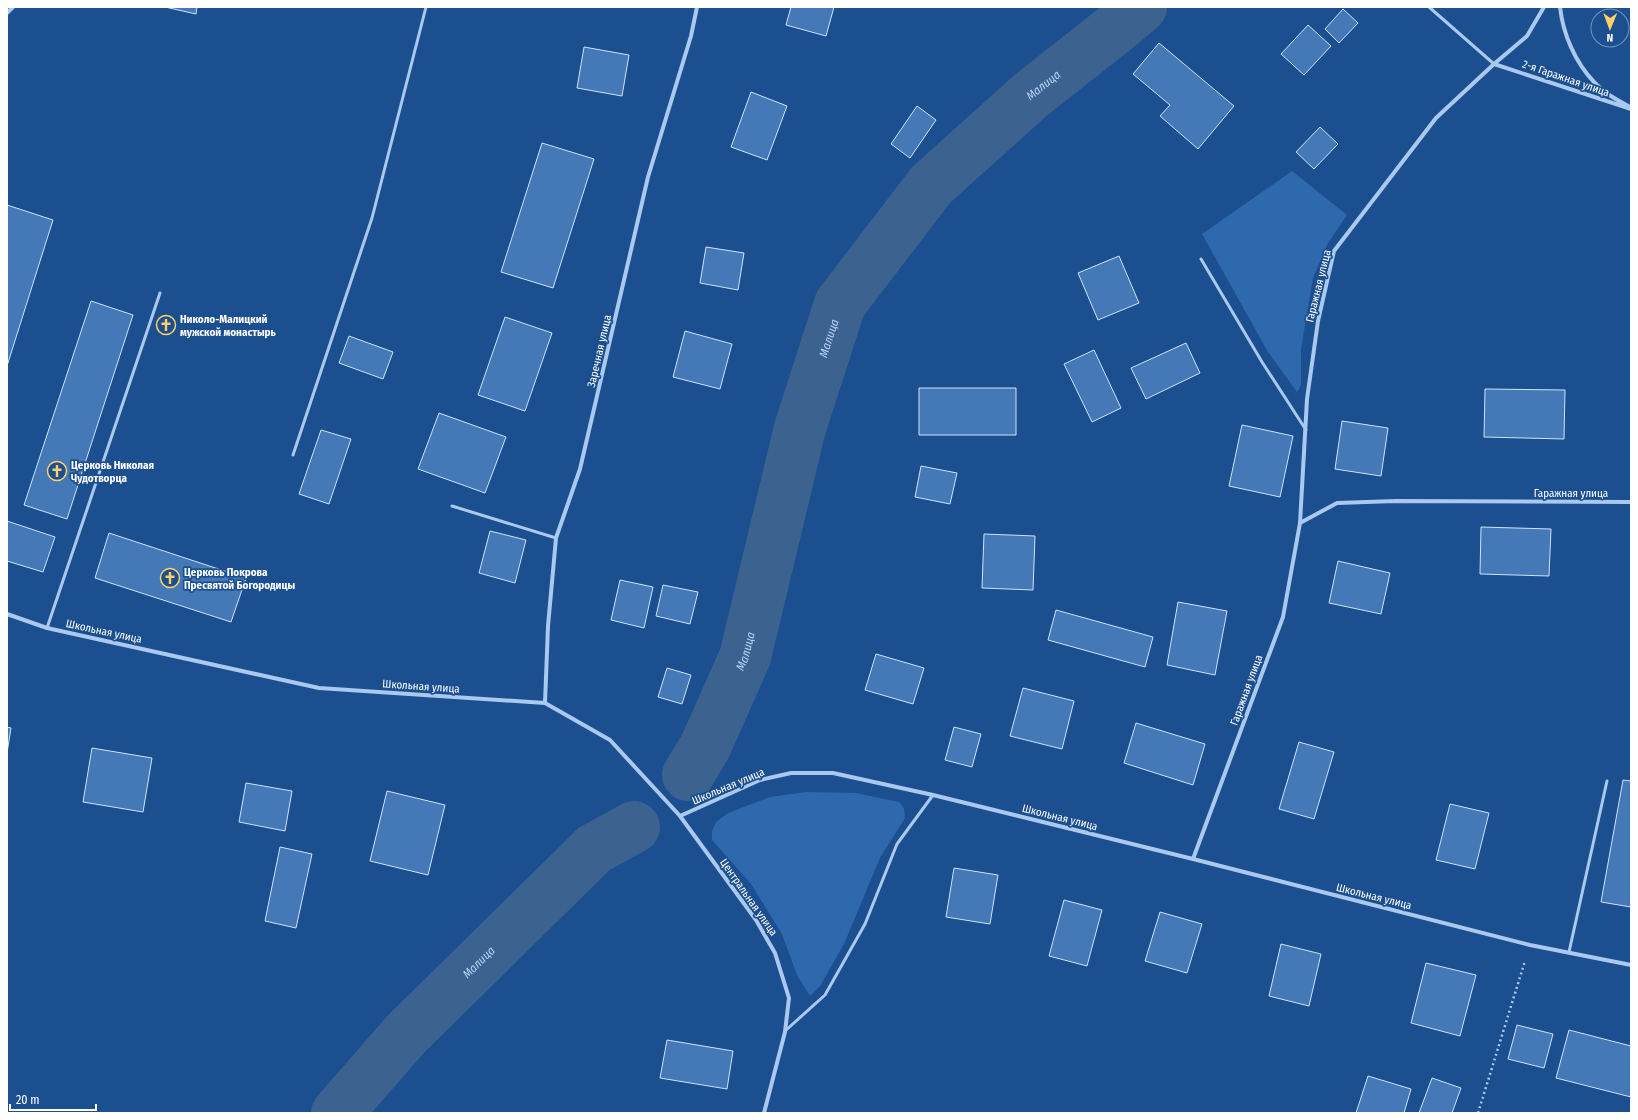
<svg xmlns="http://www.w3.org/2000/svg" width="1638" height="1120" font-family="'Fira Sans Condensed',sans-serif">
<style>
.green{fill:#2e69ad}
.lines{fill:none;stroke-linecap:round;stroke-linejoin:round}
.river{stroke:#3c6290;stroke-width:52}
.building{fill:#4478b7;stroke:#cfe3fa}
.path{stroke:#a9c9ee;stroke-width:2.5;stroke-dasharray:2 3;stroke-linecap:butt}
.lane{stroke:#a9c9ee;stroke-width:3}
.street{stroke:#a9c9ee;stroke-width:4}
.labels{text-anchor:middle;stroke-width:3.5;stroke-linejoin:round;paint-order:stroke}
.street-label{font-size:11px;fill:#fff;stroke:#1b4f8f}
.poi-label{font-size:11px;font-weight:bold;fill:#fff;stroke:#1b4f8f;text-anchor:start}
.water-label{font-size:12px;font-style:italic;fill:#b5d3f5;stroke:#1b4f8f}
</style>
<rect width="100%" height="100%" fill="#1b4f8f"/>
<path class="green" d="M1292,171l55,44 -19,28 -15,35 -12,71v36l-4,7 -29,-40 -66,-118z
M806,792l50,1 43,9 5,6 1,10 -25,40 -36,86 -24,42 -10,10 -13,-21 -15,-41 -31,-50 -39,-44v-9l4,-9 12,-9 42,-16z"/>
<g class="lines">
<g class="river">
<path id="s1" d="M688,775l17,-28 40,-90 55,-229 40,-124 91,-119 100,-90 85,-67 25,-21"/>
<path id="s2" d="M337,1113l69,-79 188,-185 40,-22"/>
</g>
</g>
<path class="building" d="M165,7h32l-1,7z
M791,7h43l-8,29 -40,-11z
M1343,9l15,14 -19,20 -14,-14z
M1308,25l23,21 -27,29 -23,-21z
M1159,43l75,63 -36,43 -38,-33 10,-11 -37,-31z
M584,47l45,8 -7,41 -45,-8z
M751,92l36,14 -20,54 -36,-13z
M917,106l19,14 -26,38 -19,-14z
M1320,127l18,17 -24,25 -18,-17z
M542,143l52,16 -41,129 -52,-16z
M7,205l46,15 -46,146z
M706,247l38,6 -6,37 -38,-7z
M1119,256l20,47 -41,17 -20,-47z
M91,301l42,14 -66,204 -43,-14z
M505,317l47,16 -27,78 -47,-16z
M685,331l47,13 -12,45 -47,-12z
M349,336l44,16 -10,27 -44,-16z
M1186,343l14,30 -54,26 -15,-31z
M1094,350l27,58 -29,14 -28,-58z
M919,388h97v47h-97z
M1485,389l80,1 -1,49 -80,-2z
M439,413l67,24 -21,56 -67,-24z
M1342,421l46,7 -7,48 -46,-7z
M1242,425l51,11 -13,61 -51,-11z
M321,430l30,9 -22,65 -30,-10z
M921,466l36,7 -7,31 -35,-7z
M7,521l48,16 -12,35 -36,-11z
M1481,527l70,2 -2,47 -69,-2z
M490,531l36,9 -11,43 -36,-10z
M109,533l137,45 -15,44 -136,-44z
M984,534l51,2 -2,54 -51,-2z
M1338,561l52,12 -9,41 -52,-11z
M620,580l33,7 -9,41 -33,-8z
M663,585l35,7 -8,32 -34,-8z
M1178,602l49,9 -12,64 -48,-10z
M1056,610l97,27 -8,30 -97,-27z
M876,654l48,14 -11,36 -48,-14z
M667,668l24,7 -9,29 -24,-7z
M1023,688l51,13 -12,48 -52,-13z
M1136,723l69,21 -12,41 -69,-22z
M7,727l4,1 -4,25z
M954,727l27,7 -9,33 -27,-7z
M1299,742l35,10 -20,67 -35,-10z
M92,748l60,10 -9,54 -60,-10z
M1623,780l8,1v126l-30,-5z
M246,783l46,8 -7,40 -46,-9z
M387,791l58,14 -17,70 -58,-14z
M1450,804l39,9 -14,56 -39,-9z
M280,847l32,7 -16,74 -31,-7z
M954,868l44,7 -8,49 -44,-7z
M1064,900l38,10 -15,56 -38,-10z
M1160,912l42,12 -15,49 -42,-12z
M1281,944l40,10 -12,52 -40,-10z
M1426,963l50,12 -16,61 -49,-13z
M1517,1025l36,9 -9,34 -36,-9z
M1569,1030l62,16v51l-75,-19z
M667,1040l66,11 -6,38 -67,-11z
M1368,1076l43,13 -7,24h-48z
M1432,1078l29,10 -9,25h-33z"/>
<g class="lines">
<path class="path" d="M1478,1113l47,-152"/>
<path class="lane" d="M1429,7l65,57
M1201,259l61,103 44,68
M293,455l79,-237 54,-211
M452,506l104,32
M47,628l113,-335
M1569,952l38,-171
M785,1031l40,-36 40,-71 32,-80 36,-49"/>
<path class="street" d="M1560,7c3,27 15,55 34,75 10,11 23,18 36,25
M7,13l6,-6
M1494,64l137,45
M1300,523l7,-124 11,-78 16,-70 102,-133 58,-54 33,-28 17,-29
M7,614l40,14 272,60 226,15 65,37 70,76 80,-36 31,-7h42l100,22 260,64 337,86 101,20
M545,703l3,-77 8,-88 24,-69 68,-292 43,-141 6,-29
M680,816l76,104 19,33 14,45 -4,34 -21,81
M1193,859l90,-242 17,-94 37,-20 59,-2 235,1"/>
</g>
<defs>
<symbol id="church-ring" viewBox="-11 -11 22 22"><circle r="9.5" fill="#1b4f8f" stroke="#ffd166" stroke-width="1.5"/><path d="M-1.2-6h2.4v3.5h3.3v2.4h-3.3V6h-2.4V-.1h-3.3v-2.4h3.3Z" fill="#ffd166"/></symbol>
</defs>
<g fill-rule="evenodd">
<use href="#church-ring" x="155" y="314" width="22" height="22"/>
<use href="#church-ring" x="46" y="460" width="22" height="22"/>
<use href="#church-ring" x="159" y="567" width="22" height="22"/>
</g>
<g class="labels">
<g class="street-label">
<text transform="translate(1566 78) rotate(19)" y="4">2-я Гаражная улица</text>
<text transform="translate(1318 286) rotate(-76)" y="4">Гаражная улица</text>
<text transform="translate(599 351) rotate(-77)" y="4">Заречная улица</text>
<text x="1571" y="497">Гаражная улица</text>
<text transform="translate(104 631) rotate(12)" y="4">Школьная улица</text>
<text transform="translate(421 686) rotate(4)" y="4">Школьная улица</text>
<text transform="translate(1246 690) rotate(-70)" y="4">Гаражная улица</text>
<text transform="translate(728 786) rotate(-23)" y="4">Школьная улица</text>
<text transform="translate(1060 817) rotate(14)" y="4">Школьная улица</text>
<text transform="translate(1374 896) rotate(14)" y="4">Школьная улица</text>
<text transform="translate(749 897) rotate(55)" y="4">Центральная улица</text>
</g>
<g class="poi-label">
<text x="180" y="323">Николо-Малицкий<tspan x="180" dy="13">мужской монастырь</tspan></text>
<text x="71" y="469">Церковь Николая<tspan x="71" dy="13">Чудотворца</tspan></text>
<text x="184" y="576">Церковь Покрова<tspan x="184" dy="13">Пресвятой Богородицы</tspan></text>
</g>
<g class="water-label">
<text dy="4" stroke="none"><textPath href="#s1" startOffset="797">Малица</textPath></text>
<text dy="4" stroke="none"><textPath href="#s1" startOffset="461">Малица</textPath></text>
<text dy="4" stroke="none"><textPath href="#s1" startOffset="137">Малица</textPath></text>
<text dy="4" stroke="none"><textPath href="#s2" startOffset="207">Малица</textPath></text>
</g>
</g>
<rect width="1638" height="1120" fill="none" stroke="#ffffff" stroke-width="16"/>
<g transform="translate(1610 28) rotate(181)"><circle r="19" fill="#1b4f8f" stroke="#7695bc"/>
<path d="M0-3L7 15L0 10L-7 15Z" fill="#ffd166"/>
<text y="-6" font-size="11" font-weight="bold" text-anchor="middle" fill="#ffffff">N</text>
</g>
<path d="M10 1104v6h86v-6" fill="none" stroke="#ffffff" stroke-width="2"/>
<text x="16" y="1104" font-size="12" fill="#ffffff" stroke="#1b4f8f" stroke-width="3" paint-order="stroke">20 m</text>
</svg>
